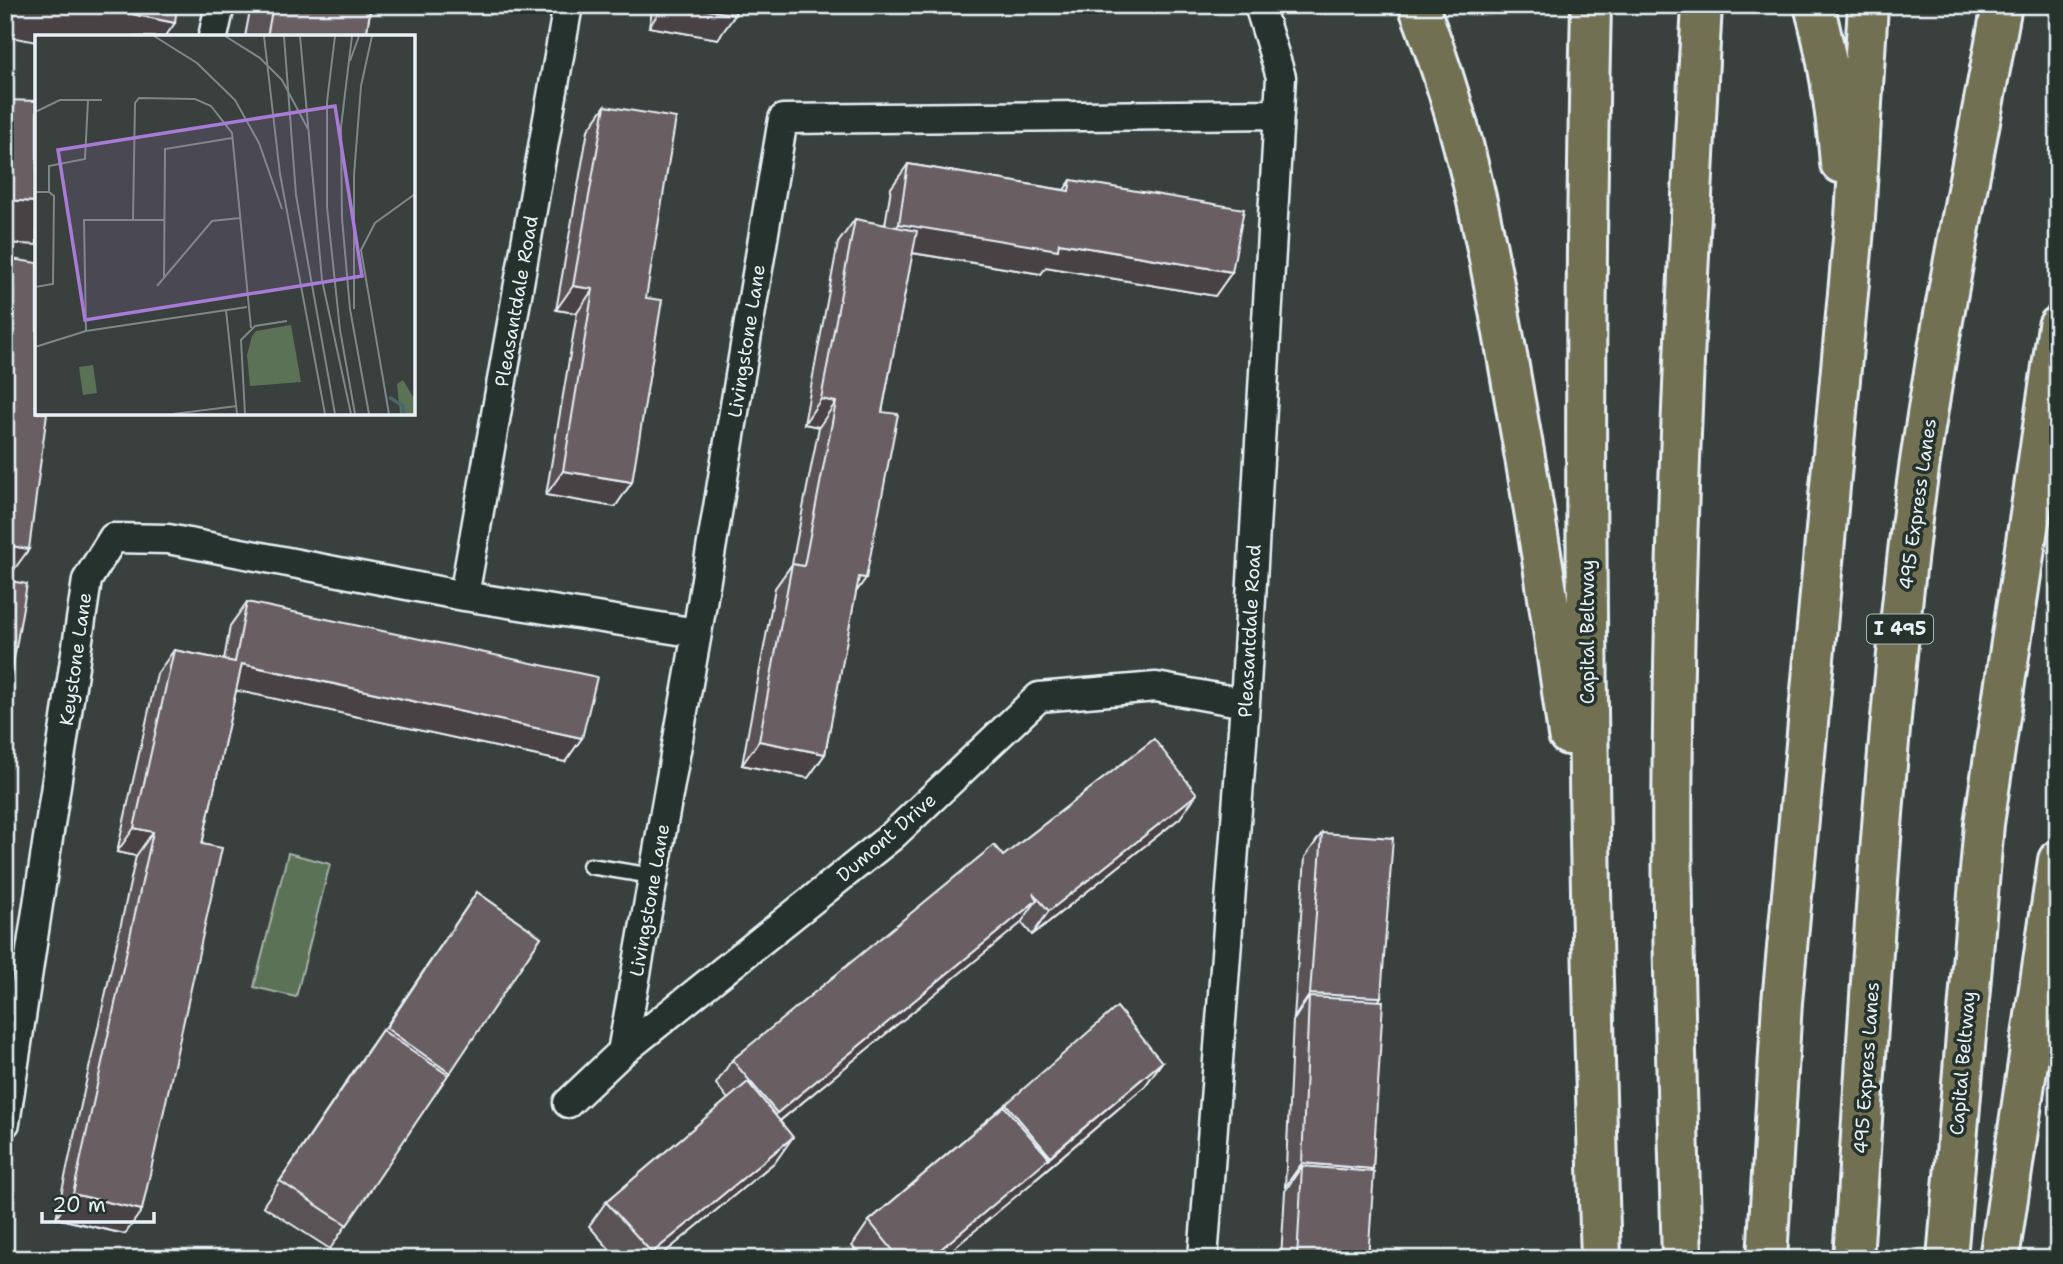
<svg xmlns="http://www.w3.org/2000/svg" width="2063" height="1264" font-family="'Shantell Sans',sans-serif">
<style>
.green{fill:#5b7257;stroke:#a2b2a8;stroke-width:2}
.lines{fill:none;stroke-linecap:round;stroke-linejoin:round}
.service-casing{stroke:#e8f1f8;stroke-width:19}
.minor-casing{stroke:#e8f1f8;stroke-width:33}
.motorway-casing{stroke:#e8f1f8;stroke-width:44}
.service{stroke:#26332d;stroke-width:14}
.minor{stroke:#26332d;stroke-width:28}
.motorway{stroke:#716f52;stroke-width:38}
.wall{fill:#5a5255;stroke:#e8f1f8;stroke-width:2}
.shaded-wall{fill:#4a4245;stroke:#e8f1f8;stroke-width:2}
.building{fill:#695f63;stroke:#e8f1f8;stroke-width:2}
.labels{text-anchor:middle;stroke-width:7;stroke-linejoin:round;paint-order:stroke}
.shield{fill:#26332d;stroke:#aeb8bb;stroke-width:2}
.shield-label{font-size:18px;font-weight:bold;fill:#e8f1f8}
.street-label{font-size:19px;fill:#e8f1f8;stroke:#26332d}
.inset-river{fill:none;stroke:#47676d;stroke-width:3.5}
.inset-road{fill:none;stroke:#808788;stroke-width:2}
.view{fill:#a77bd6;fill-opacity:0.15;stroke:#a77bd6;stroke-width:3.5}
.inset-edge{fill:none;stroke:#e8f1f8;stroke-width:3.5}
</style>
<rect width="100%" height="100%" fill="#3a403d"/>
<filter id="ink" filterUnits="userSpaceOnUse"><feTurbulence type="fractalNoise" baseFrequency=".0143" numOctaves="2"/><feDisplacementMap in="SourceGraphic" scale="14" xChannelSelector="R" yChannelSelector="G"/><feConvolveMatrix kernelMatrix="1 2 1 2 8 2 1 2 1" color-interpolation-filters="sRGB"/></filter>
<g filter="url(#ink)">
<path class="green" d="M288,853l42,11 -34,133 -42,-10z"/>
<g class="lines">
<defs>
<path id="service" d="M590,866l63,10"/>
<path id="minor" d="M213,37l7,-32
M464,596l104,-591
M622,1052l75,-419 86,-514 496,-5
M568,1103l54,-51 270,-216 147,-139 117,-10 89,16
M5,1123l82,-543 26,-42 55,1 296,57 233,37
M1203,1259l42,-556 36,-626 -22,-72"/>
<path id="motorway" d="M1418,5c50,126 74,262 97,396 20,111 38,222 53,334
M1591,5c-10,418 -4,836 10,1254
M1814,5c14,52 22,105 26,158
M1682,1259c-5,-177 -12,-353 -9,-530 3,-241 16,-483 29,-724
M1767,1259l15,-257 73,-784 13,-213
M1853,1259c16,-239 28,-478 56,-716 22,-180 60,-359 93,-538
M1947,1259l37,-435 74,-498
M1999,1259l59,-399"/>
</defs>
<use href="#service" class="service-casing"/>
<use href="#minor" class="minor-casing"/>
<use href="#motorway" class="motorway-casing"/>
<use href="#service" class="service"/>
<use href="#minor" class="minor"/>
<use href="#motorway" class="motorway"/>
</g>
<path class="wall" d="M251,5h120l-5,32h-121z
M653,5h83l-1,10 -17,24 -69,-12z
M605,106l41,192 -14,184 -17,25 -69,-12 31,-182 -21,-3 32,-180z
M908,164l156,26 7,-10 161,92 -17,24 -169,-29 -5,7 -129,-21 -30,159 -16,166 -11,15 -30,161 -17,24 -66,-13 33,-177 17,-24 27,-137 -15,-3 34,-181 17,-24 30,6 6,-37z
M247,602l335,136 -17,24 -329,-72 -34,154 -77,390 -69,-16 80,-362 -19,-4 40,-178 17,-24 50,10 6,-34z
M1180,818l-148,117 -11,-13 -241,199 -4,40 -119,98h-39l-29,-33 17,-24 122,-103 -12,-15 16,-24 271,-204z
M1322,833l57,168 -6,168 -1,3 -4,87h-87l4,-68 2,-3 -2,-1 8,-166 2,-3h-1l11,-161z
M477,892l64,45 -211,312 -67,-43 102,-152 17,-24 1,1z
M1162,1062l-17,24 -204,173h-78l-11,-13 17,-25 137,-117z"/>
<path class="shaded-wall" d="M5,5h84l86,18 -10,14h-128v5l-32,-6z
M664,5h17l54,10 -17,24 -69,-12z
M5,200l32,2v43l-32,-2z
M899,224l160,19 173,29 -17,24 -169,-29 -5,7 -159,-26z
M573,286l20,3 -16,24 -21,-3z
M821,399l15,3 -17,25 -15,-3z
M563,471l69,11 -17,25 -69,-12z
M5,545l24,4 -24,33z
M859,577l7,1 -17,24z
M242,664l340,74 -17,24 -340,-74z
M759,741l66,13 -17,24 -66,-13z
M1197,794l-17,24 -148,117 17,-24z
M134,828l19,4 -17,24 -19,-4z
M1037,900l-17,24 -260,213 17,-24z
M1310,994l71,3 -16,24 -56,-24 -14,21h-1z
M1162,1062l-17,24 -110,93 -3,4 -91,76h-12z
M793,1137l-17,24 -119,98h-9l4,-6z
M1302,1163l71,6 -17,24 -54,-27 -15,22 -2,-1z
M73,1194l69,16 -17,24 -69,-16z"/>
<path class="building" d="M89,5h88l-2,18z
M273,5h98l-5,32h-99z
M681,5h55l-1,10z
M5,100l32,1v101l-32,-2z
M605,106l71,12 -30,180 16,2 -30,182 -69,-11 30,-182 -20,-3z
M908,164l161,27 2,-11 173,29 -12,63 -173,-29 -1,7 -159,-26z
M855,219l62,12 -35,181 16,2 -32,164 -7,-1 -34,177 -66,-13 33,-177 12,2 32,-164 -15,-3z
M5,258l32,5v150h10l-18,136 -24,-4z
M5,580l22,4 -22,127z
M247,602l350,75 -15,61 -340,-74 -40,180 20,4 -80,362 -69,-16 80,-362 -19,-4 40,-178 61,12z
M1154,739l43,55 -148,117 -16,-18 4,7 -260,213 -45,-53 262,-215 9,11z
M1322,833l71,5 -12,159 -71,-3z
M477,892l64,45 -91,136 -64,-45z
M1309,997l74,4 -10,168 -71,-6z
M1117,1007l45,55 -112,94 -44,-52z
M382,1030l66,45 -101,150 -67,-44z
M748,1082l45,55 -141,116 -46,-51z
M1004,1106l45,52 -120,101h-29l-31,-38z
M1302,1166l72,6 -6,87h-71z"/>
</g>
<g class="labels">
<rect class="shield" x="1867" y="614.5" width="66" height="29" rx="5"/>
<g class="shield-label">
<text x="1900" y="635">I 495</text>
</g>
<g class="street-label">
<text transform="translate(516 301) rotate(-80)" y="7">Pleasantdale Road</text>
<text transform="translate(746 341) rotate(-81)" y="7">Livingstone Lane</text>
<text transform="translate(1917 504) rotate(-82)" y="7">495 Express Lanes</text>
<text transform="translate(1249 631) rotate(-87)" y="7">Pleasantdale Road</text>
<text transform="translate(1587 632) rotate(-90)" y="7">Capital Beltway</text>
<text transform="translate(75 659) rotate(-82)" y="7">Keystone Lane</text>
<text transform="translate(886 837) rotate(-41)" y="7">Dumont Drive</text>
<text transform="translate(649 900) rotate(-80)" y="7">Livingstone Lane</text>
<text transform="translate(1962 1063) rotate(-85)" y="7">Capital Beltway</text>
<text transform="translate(1866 1068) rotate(-86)" y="7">495 Express Lanes</text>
</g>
</g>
<g transform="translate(35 35)">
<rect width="380" height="380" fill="#3a403d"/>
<path d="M256,290l10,57 -51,4 -3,-31 5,-19 4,-5zM58,330l4,28 -14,2 -4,-28zM368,345l12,20v14h-15l-3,-30z" fill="#5b7257"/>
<path class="inset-river" d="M354,362l14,9v8"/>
<path class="inset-road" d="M119,1l43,27 38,37 24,43 23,66M190,1l35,22 22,22 26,49M229,1l16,138 45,240M249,1l12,159 39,219M265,1l22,244 29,134M300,1l-8,66v105l13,123 15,84M317,1l-11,91 1,91 8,91 19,105M315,26l9,-25M0,77l25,-12h42M0,157h14v-26l36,-7 3,-59M98,185l2,-117 4,-5 56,1 16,7 21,27 19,195M129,243l1,-129 67,-11M122,251l55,-65 28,-3M0,252l18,-3 1,-88 -5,-4M319,274v-134l7,-89 11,-50M191,275l11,104M51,296l-2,-111h81M0,312l51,-16 161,-24M138,379l64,-8M210,379l-4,-74 14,-14 32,-5M354,379l-28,-164 14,-27 40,-29"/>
<path class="view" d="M300,71l27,170 -277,44 -27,-170z"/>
<rect width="380" height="380" class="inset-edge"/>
</g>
<rect width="2063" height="1264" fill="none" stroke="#26332d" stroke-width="28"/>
<rect x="14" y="14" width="2035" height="1236" fill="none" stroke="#e8f1f8" stroke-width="2.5" filter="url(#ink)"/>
<path d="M42 1212v10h112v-10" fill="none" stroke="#e8f1f8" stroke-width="3.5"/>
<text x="52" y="1212" font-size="21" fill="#e8f1f8" stroke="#26332d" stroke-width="5" paint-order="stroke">20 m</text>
</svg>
